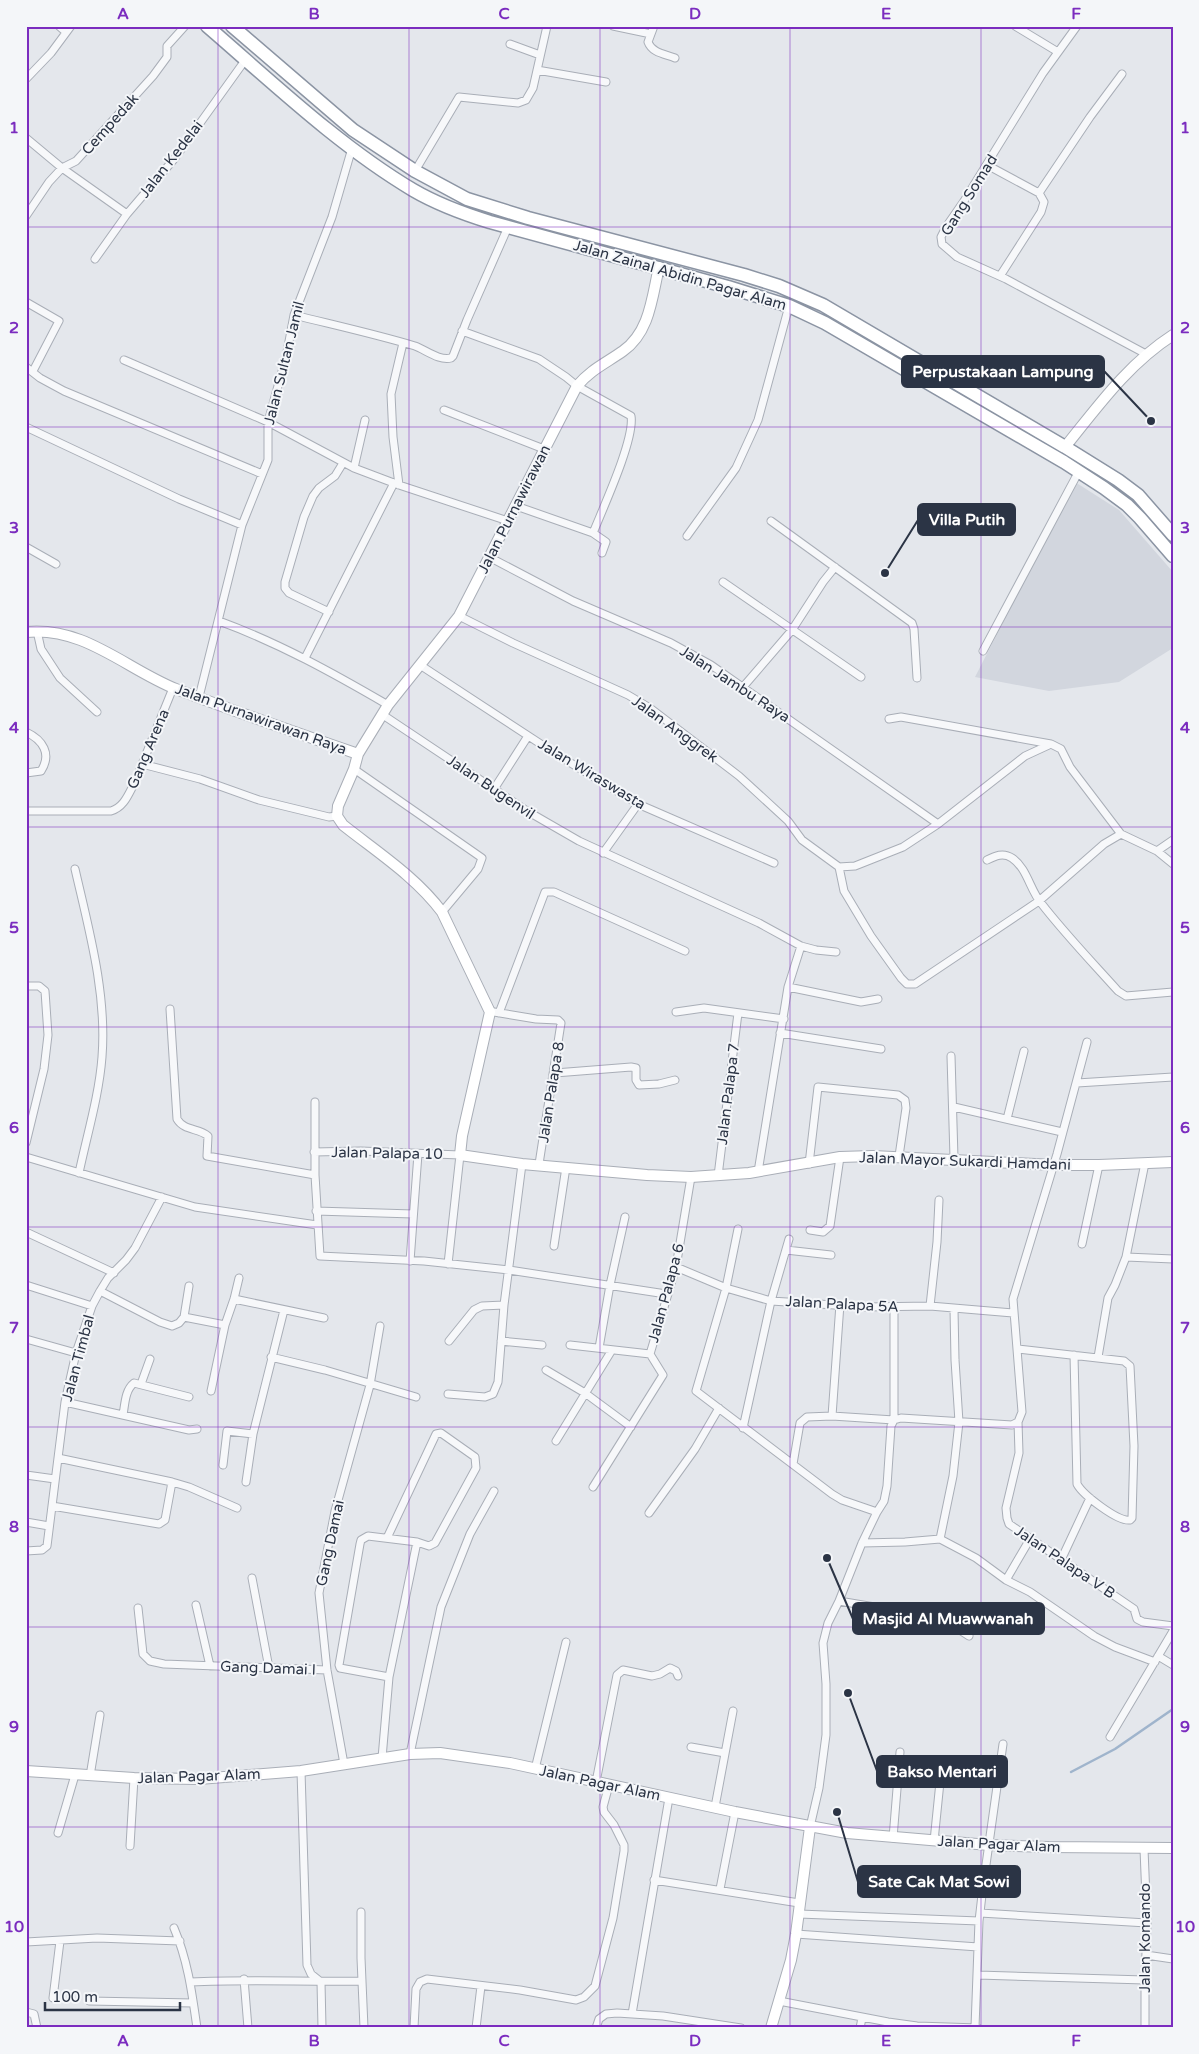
<svg xmlns="http://www.w3.org/2000/svg" width="1199" height="2054" font-family="'Varela Round',sans-serif">
<style>
.built{fill:#d2d6de}
.lines{fill:none;stroke-linecap:round;stroke-linejoin:round}
.stream{stroke:#9fb4cc;stroke-width:2.5}
.street-casing{stroke:#a9aeb7;stroke-width:9}
.secondary-casing{stroke:#a9aeb7;stroke-width:12}
.highway-casing{stroke:#8b94a3;stroke-width:15}
.street{stroke:#f7f8fa;stroke-width:7}
.secondary{stroke:#fff;stroke-width:10}
.highway{stroke:#fff;stroke-width:12}
.grid{fill:none;stroke:#7b2cbf;stroke-width:1;stroke-opacity:0.55}
.labels{text-anchor:middle;stroke-width:4;stroke-linejoin:round;paint-order:stroke}
.street-label{font-size:15px;fill:#2b3445;stroke:#f4f6f9}
.leader{fill:none;stroke:#2b3445;stroke-width:2}
.callout-dot{fill:#2b3445;stroke:#f4f6f9;stroke-width:2}
.callout{fill:#2b3445;stroke:#2b3445;stroke-width:2}
.callout-label{font-size:16px;text-anchor:middle;font-weight:bold;fill:#fff}
.neatline{fill:none;stroke:#7b2cbf;stroke-width:2}
.grid-label{font-size:16px;text-anchor:middle;font-weight:bold;fill:#7b2cbf}
</style>
<rect width="100%" height="100%" fill="#e4e7ec"/>
<path class="built" d="M1075,482l44,28 54,62v76l-54,34 -70,9 -74,-14z"/>
<g class="lines">
<path class="stream" d="M1071,1772l44,-23 58,-40"/>
<defs>
<path id="street" d="M59,26l7,6
M613,26l38,8
M654,26l-6,16c4,11 17,12 27,16
M1015,26l43,26
M1077,26l-34,47 -79,128 -18,26 -5,10 1,7 15,13 49,22 140,75
M510,44l30,11
M537,70l69,12
M26,79l25,-26 20,-27
M26,138l36,30 65,46
M987,165l52,28 5,9 -3,10 -41,64
M415,171l44,-74 59,6 8,-3 7,-12 14,-62
M1039,193l51,-76 32,-43
M26,216l23,-34 13,-14 14,-7 77,-85 14,-19v-11l18,-20
M95,259l32,-45 48,-56 71,-99
M26,302l33,19 -26,50
M294,315c40,10 81,19 121,31 11,4 24,15 36,12l2,-2 14,-36 41,-93
M462,331l77,28 27,18 11,9 54,30c4,23 -28,92 -38,117
M124,360l144,62 86,46 45,17 109,36
M26,367l14,11 24,13 198,83
M444,410l100,39
M26,427l153,72 63,26
M354,468l11,-48
M399,485l-6,-48 -2,-43 12,-51
M516,506l77,27 13,9 -4,11
M771,521l141,102 2,6 3,49
M687,536l49,-68 22,-48 31,-114
M26,547l30,17
M489,557l84,44 98,42 40,22 227,159
M723,582l138,95
M329,612l-40,-19 -4,-5v-6l19,-65 9,-21 6,-8 16,-12 8,-13
M459,616l54,27 115,52 22,13 89,68 49,45 14,19 37,27 16,-1 48,-19 35,-23 87,-68 26,-12 10,5 9,18 51,67 36,17 16,13
M219,621c60,22 114,52 169,84
M37,631l4,18 19,29 37,34
M983,651l96,-180
M305,658l89,-175
M420,665l136,89 82,50 136,59
M743,687l49,-57 31,-48 12,-15
M199,697l43,-172 26,-65v-38l18,-65 8,-42 38,-98 20,-69
M383,715l144,96 52,30 180,82 42,23 15,4 20,2
M889,719l12,-2 150,27
M26,732c17,8 26,22 15,39l-15,2
M142,764l58,15 59,21 70,17 8,-1
M354,769l128,89 -4,11 -36,43
M494,789l34,-53
M26,811h85c13,-4 17,-16 23,-27l39,-96
M1157,851l16,-11
M603,853l35,-49
M987,860c8,-4 16,-8 25,-2 15,10 18,32 29,45 24,31 51,59 77,88l8,5 47,-4
M839,867l5,24 27,45 30,42 6,6h8l124,-83 65,-57 17,-10
M75,869c14,61 32,125 27,188 -3,39 -15,78 -23,116
M26,986h13l6,5 3,44 -4,34 -18,74
M788,987l73,15 17,-3
M170,1009l7,110c7,12 22,9 31,17l-1,20 108,19
M494,1012l42,7 22,1 3,3 -22,141
M676,1012l28,-4 80,11
M499,1013l46,-121h9l131,59
M780,1033l101,16
M1087,1042l-30,112 -44,145 9,113 -4,10 1,31 -13,55 1,10 2,6 125,85 3,10 6,3 30,4
M951,1056l3,102
M555,1073l76,-6 5,1v12l3,5 20,-1 16,-4
M1077,1083l96,-6
M315,1102v73l5,81 104,5 85,9 157,24
M954,1107l108,25
M1007,1119l17,-68
M314,1152l47,-1 99,4 -12,109
M26,1157l169,50 122,18
M809,1164l9,-77 80,8 7,5 1,8 -7,48
M758,1172l30,-185 13,-41
M718,1176l20,-163
M316,1211l97,3
M738,1229l-12,59 -30,103 136,103 10,6 35,12
M810,1230l13,2 7,-6 10,-69
M26,1232l88,41
M1082,1244l17,-79
M554,1246l12,-79
M786,1250l45,5
M1126,1257l47,2
M410,1261l8,-107
M676,1267l50,21 45,13 95,6 64,-1 83,7
M26,1285l66,21
M100,1291l60,31 12,4 7,-3 5,-6 5,-31
M234,1299l90,19
M930,1306l7,-64 2,-42
M184,1317l41,8
M26,1339l50,14
M449,1341l25,-31 8,-4 22,-1
M501,1341l41,4
M570,1345l80,9
M599,1348l11,-63 15,-68
M1018,1349l106,12 6,5 4,80 -2,72 -2,2c-12,2 -47,-25 -53,-36l-3,-129
M271,1357l54,13 91,27
M1098,1357l10,-59 7,-13 11,-28 19,-94
M546,1370l39,23 46,34
M141,1384l9,-25
M211,1391l14,-66 9,-26 5,-21
M448,1394l37,3 8,-3 5,-12 6,-77 18,-141
M65,1402l124,28 8,-1
M123,1415c2,-11 2,-25 11,-32l55,14
M832,1416l8,-112
M743,1428l28,-127 18,-62
M556,1441l56,-91
M58,1458l114,24 17,5 48,21
M793,1464l7,-41 7,-6 25,-1 62,4v-113
M223,1465l4,-34 26,3
M26,1475l29,4
M246,1482l7,-48 31,-124
M593,1487l70,-112 -13,-21 26,-87 15,-90
M52,1506l107,18 6,-4 7,-38
M649,1513l46,-64 24,-41
M26,1522l23,4
M387,1538l49,-104 5,-1 34,24 1,11 -41,75 -6,3 -12,-4
M940,1539l13,-63 6,-54 -4,-62 -1,-51
M862,1543l43,-1 35,-3 36,19 30,22 24,12 64,44 21,11 40,15
M26,1551l16,-1 5,-4 18,-144 11,-49 16,-47 8,-15 8,-13 18,-18 9,-12 27,-51
M1061,1560l29,-62
M252,1578l17,90
M1006,1580l24,-41
M839,1601l95,16 12,4 23,15
M196,1605l14,61
M138,1608l5,46 7,7 14,3 163,6
M1158,1656l15,9
M1110,1737l63,-106
M691,1747l34,6
M410,1754l31,-147 29,-73 24,-43
M382,1758l7,-81 28,-135 -49,-6 -7,4 -1,4 -21,121 1,3 49,9
M344,1764l-17,-94 -8,-77 16,-82 35,-126 10,-59
M535,1769l31,-127
M301,1771l6,194 4,9 10,8
M90,1776l10,-61
M596,1782l21,-107 6,-5 29,6 8,-2 10,-6 6,3 2,5
M715,1807l18,-96
M810,1827l9,-39 7,-53v-51l-3,-41 5,-20 11,-22 23,-58 15,-31 7,-11 3,-15 4,-60 3,-6 7,-2 111,7 6,-3
M58,1833l17,-58
M893,1838l7,-86
M934,1841l6,-59
M130,1846l4,-68
M1144,1849l3,74 -2,57v48
M654,1880l145,23
M901,1882l82,4
M720,1889l15,-77
M361,1912v46l3,70
M980,1913l167,10
M799,1914l180,7
M174,1928c14,33 18,65 23,100
M796,1934l182,13
M26,1942l71,-4 83,3
M1146,1955l27,4
M978,1975l167,5
M244,1979l4,49
M191,1982c57,-3 114,0 171,-1
M321,1982l1,46
M53,1998l7,-57
M89,2001l104,2
M779,2001l109,21 29,4 61,2
M26,2012l8,2 3,14
M632,2014l37,-216
M975,2027l4,-106 4,-35 20,-142
M414,2028l2,-39 4,-7 7,-3 93,11 56,10 8,-3 11,-11 18,-68 11,-67v-6l-10,-20 -10,-13 -1,-5 6,-22
M476,2028l5,-42
M596,2028l3,-9 7,-5 11,-1 46,3 78,12
M860,2028l2,-10"/>
<path id="secondary" d="M659,267c-7,30 -9,65 -36,84 -17,12 -33,19 -46,35l-118,230 -71,89 -30,49 -4,15 -16,37 -1,10 6,9c34,27 73,52 99,87l48,100 -28,124 -2,19 62,9 125,11 44,2 58,-4 91,-16 33,-1 181,9h45l74,-3
M1065,447c33,-41 63,-83 108,-112
M26,632c58,-6 100,37 150,57 60,23 121,44 182,65
M26,1771l108,7 65,1 102,-8 109,-17 30,-1 70,10 225,49 112,21 142,12 60,2 124,1
M771,2028l20,-68 5,-26 14,-107"/>
<path id="highway" d="M207,26c65,56 132,120 206,164 24,14 51,24 77,32l238,65 61,19 36,17 239,139 40,26 23,17 13,13 33,38
M232,26l121,104 62,41 52,28 61,19 216,57 35,11 44,19 242,142 53,33 20,15 35,40"/>
</defs>
<use href="#street" class="street-casing"/>
<use href="#secondary" class="secondary-casing"/>
<use href="#highway" class="highway-casing"/>
<use href="#street" class="street"/>
<use href="#secondary" class="secondary"/>
<use href="#highway" class="highway"/>
</g>
<path class="grid" d="M218,26v2002M409,26v2002M600,26v2002M790,26v2002M981,26v2002M26,227h1147M26,427h1147M26,627h1147M26,827h1147M26,1027h1147M26,1227h1147M26,1427h1147M26,1627h1147M26,1827h1147"/>
<g class="labels">
<g class="street-label">
<text transform="translate(110 124) rotate(-48)" y="5">Cempedak</text>
<text transform="translate(171 159) rotate(-52)" y="5">Jalan Kedelai</text>
<text transform="translate(969 195) rotate(-58)" y="5">Gang Somad</text>
<text transform="translate(680 275) rotate(16)" y="5">Jalan Zainal Abidin Pagar Alam</text>
<text transform="translate(284 363) rotate(-76)" y="5">Jalan Sultan Jamil</text>
<text transform="translate(514 509) rotate(-63)" y="5">Jalan Purnawirawan</text>
<text transform="translate(735 684) rotate(33)" y="5">Jalan Jambu Raya</text>
<text transform="translate(261 719) rotate(20)" y="5">Jalan Purnawirawan Raya</text>
<text transform="translate(675 729) rotate(36)" y="5">Jalan Anggrek</text>
<text transform="translate(148 749) rotate(-67)" y="5">Gang Arena</text>
<text transform="translate(592 774) rotate(31)" y="5">Jalan Wiraswasta</text>
<text transform="translate(491 787) rotate(34)" y="5">Jalan Bugenvil</text>
<text transform="translate(551 1092) rotate(-81)" y="5">Jalan Palapa 8</text>
<text transform="translate(728 1094) rotate(-83)" y="5">Jalan Palapa 7</text>
<text transform="translate(387 1153) rotate(1)" y="5">Jalan Palapa 10</text>
<text transform="translate(965 1161) rotate(2)" y="5">Jalan Mayor Sukardi Hamdani</text>
<text transform="translate(666 1293) rotate(-75)" y="5">Jalan Palapa 6</text>
<text transform="translate(842 1304) rotate(3)" y="5">Jalan Palapa 5A</text>
<text transform="translate(78 1358) rotate(-75)" y="5">Jalan Timbal</text>
<text transform="translate(330 1543) rotate(-78)" y="5">Gang Damai</text>
<text transform="translate(1065 1562) rotate(34)" y="5">Jalan Palapa V B</text>
<text transform="translate(268 1668) rotate(2)" y="5">Gang Damai I</text>
<text transform="translate(199 1776) rotate(-2)" y="5">Jalan Pagar Alam</text>
<text transform="translate(600 1783) rotate(12)" y="5">Jalan Pagar Alam</text>
<text transform="translate(999 1844) rotate(3)" y="5">Jalan Pagar Alam</text>
<text transform="translate(1145 1938) rotate(-90)" y="5">Jalan Komando</text>
</g>
</g>
<path class="leader" d="M1151 421L1104 371M885 573L918 520M827 1558L853 1619M848 1693L877 1771M837 1812L858 1882"/>
<g class="callout-dot">
<circle cx="1151" cy="421" r="5"/>
<circle cx="885" cy="573" r="5"/>
<circle cx="827" cy="1558" r="5"/>
<circle cx="848" cy="1693" r="5"/>
<circle cx="837" cy="1812" r="5"/>
</g>
<g class="callout">
<rect x="902" y="356" width="202" height="31" rx="5"/>
<rect x="918" y="504" width="97" height="31" rx="5"/>
<rect x="853" y="1603" width="191" height="31" rx="5"/>
<rect x="877" y="1756" width="130" height="31" rx="5"/>
<rect x="858" y="1866" width="162" height="31" rx="5"/>
</g>
<g class="callout-label">
<text x="1003" y="377">Perpustakaan Lampung</text>
<text x="967" y="525">Villa Putih</text>
<text x="948" y="1624">Masjid Al Muawwanah</text>
<text x="942" y="1777">Bakso Mentari</text>
<text x="939" y="1887">Sate Cak Mat Sowi</text>
</g>
<rect width="1199" height="2054" fill="none" stroke="#f4f6f9" stroke-width="55"/>
<path d="M45 2002v8h135v-8" fill="none" stroke="#2b3445" stroke-width="2.5"/>
<text x="52" y="2002" font-size="15" fill="#2b3445" stroke="#f4f6f9" stroke-width="4" paint-order="stroke">100 m</text>
<rect x="28" y="28" width="1144" height="1998" class="neatline"/>
<g class="grid-label">
<text x="123" y="19">A</text>
<text x="314" y="19">B</text>
<text x="504" y="19">C</text>
<text x="695" y="19">D</text>
<text x="886" y="19">E</text>
<text x="1076" y="19">F</text>
<text x="14" y="133">1</text>
<text x="1185" y="133">1</text>
<text x="14" y="333">2</text>
<text x="1185" y="333">2</text>
<text x="14" y="533">3</text>
<text x="1185" y="533">3</text>
<text x="14" y="733">4</text>
<text x="1185" y="733">4</text>
<text x="14" y="933">5</text>
<text x="1185" y="933">5</text>
<text x="14" y="1133">6</text>
<text x="1185" y="1133">6</text>
<text x="14" y="1333">7</text>
<text x="1185" y="1333">7</text>
<text x="14" y="1532">8</text>
<text x="1185" y="1532">8</text>
<text x="14" y="1732">9</text>
<text x="1185" y="1732">9</text>
<text x="14" y="1932">10</text>
<text x="1185" y="1932">10</text>
<text x="123" y="2046">A</text>
<text x="314" y="2046">B</text>
<text x="504" y="2046">C</text>
<text x="695" y="2046">D</text>
<text x="886" y="2046">E</text>
<text x="1076" y="2046">F</text>
</g>
</svg>
